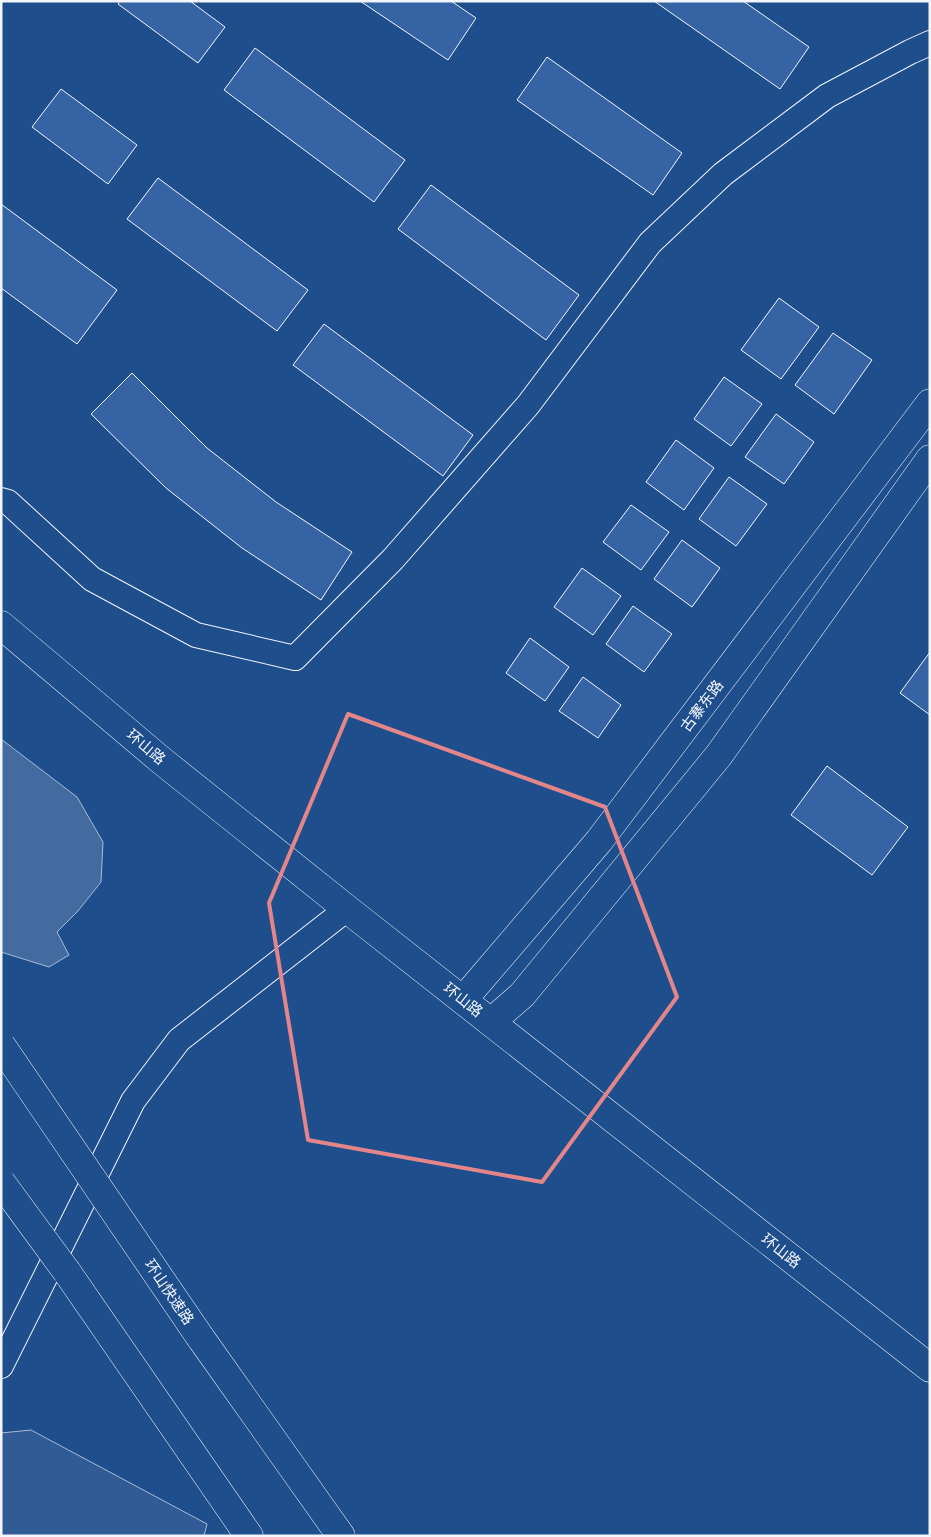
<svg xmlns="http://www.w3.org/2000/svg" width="931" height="1537" font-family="'Exo 2','Noto Sans SC',sans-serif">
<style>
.built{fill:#305b95;stroke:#a8bbd7}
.water{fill:#446ba0;stroke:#a8bbd7}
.building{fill:#3563a3;stroke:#f2f6ff}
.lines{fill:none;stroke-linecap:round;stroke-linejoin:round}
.street-casing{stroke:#f2f6ff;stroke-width:26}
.secondary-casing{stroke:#f2f6ff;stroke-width:29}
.primary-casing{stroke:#f2f6ff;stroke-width:29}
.highway-casing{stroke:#f2f6ff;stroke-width:29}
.street{stroke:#1f4e8c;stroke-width:24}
.secondary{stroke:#1f4e8c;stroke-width:28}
.primary{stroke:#1f4e8c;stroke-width:28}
.highway{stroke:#1f4e8c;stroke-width:28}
.highway-bridge-casing{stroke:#f2f6ff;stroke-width:29;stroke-linecap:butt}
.highway-bridge{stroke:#1f4e8c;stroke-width:28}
.marked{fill:none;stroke:#e38589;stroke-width:4;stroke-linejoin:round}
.labels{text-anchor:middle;stroke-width:4;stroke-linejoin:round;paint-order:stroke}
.street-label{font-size:15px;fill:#f2f6ff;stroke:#1f4e8c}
</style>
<rect width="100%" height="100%" fill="#1f4e8c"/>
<path class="built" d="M31,1430l176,94 -3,12h-203v-103z"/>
<path class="water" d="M1,739l76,58 26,45 -2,40 -23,29 -21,21 12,23 -20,12 -48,-15z"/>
<path class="building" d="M120,1h70l35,26 -27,36 -80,-59z
M360,1h91l25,17 -28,42z
M654,1h89l66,46 -29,42z
M255,48l150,112 -31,42 -150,-112z
M547,57l135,96 -29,42 -136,-95z
M61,89l76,56 -29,39 -76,-57z
M158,178l150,112 -31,41 -150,-112z
M431,185l148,110 -33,45 -148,-111z
M1,204l116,86 -40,54 -76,-56z
M779,298l40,29 -38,52 -40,-29z
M324,324l149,111 -30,41 -150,-111z
M833,333l39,27 -38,54 -39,-29z
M132,373l75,75 69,54 76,50 -31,48 -79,-52 -76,-60 -75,-74z
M724,377l38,27 -31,42 -37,-27z
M776,414l38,28 -30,42 -39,-27z
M676,440l38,28 -30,42 -38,-28z
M729,477l38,27 -31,42 -37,-27z
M631,505l38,27 -28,38 -38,-28z
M682,540l38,28 -28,39 -38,-28z
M582,568l39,28 -28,39 -39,-28z
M633,606l39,28 -28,38 -38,-28z
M530,638l39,29 -24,34 -39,-28z
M930,652v63l-30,-22z
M583,677l38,28 -23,33 -39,-27z
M827,766l81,61 -36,48 -81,-60z"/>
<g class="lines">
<defs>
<path id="street" d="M1,500l7,2 84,77 104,56 99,23 98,-99 135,-154 122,-162 73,-69 104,-78 83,-44 20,-9
M1,1366l132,-265 46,-61 168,-131"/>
<path id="secondary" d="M1,625l161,136 185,148 583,459"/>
<path id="primary" d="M463,1000l136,-159 331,-438
M491,1022l31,-27 197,-240 211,-296"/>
<path id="highway" d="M67,1272l182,264
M200,1337l141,199"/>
</defs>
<use href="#street" class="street-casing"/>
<use href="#secondary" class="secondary-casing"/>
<use href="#primary" class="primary-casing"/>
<use href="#highway" class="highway-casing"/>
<use href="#street" class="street"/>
<use href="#secondary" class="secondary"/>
<use href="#primary" class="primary"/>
<use href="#highway" class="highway"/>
<defs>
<path id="highway-bridge" d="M1,1045l199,292
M1,1182l66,90"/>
</defs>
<use href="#highway-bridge" class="highway-bridge-casing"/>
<use href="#highway-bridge" class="highway-bridge"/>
</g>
<path class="marked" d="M348,714l257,93 72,190 -135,185 -234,-42 -39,-237z"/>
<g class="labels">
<g class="street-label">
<text transform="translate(702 706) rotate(-53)" y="5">古寨东路</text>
<text transform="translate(146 747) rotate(40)" y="5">环山路</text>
<text transform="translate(463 1000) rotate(38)" y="5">环山路</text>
<text transform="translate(781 1251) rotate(38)" y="5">环山路</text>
<text transform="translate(169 1292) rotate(56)" y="5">环山快速路</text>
</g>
</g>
<rect width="931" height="1537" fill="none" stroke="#f2f6ff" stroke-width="5"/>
</svg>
